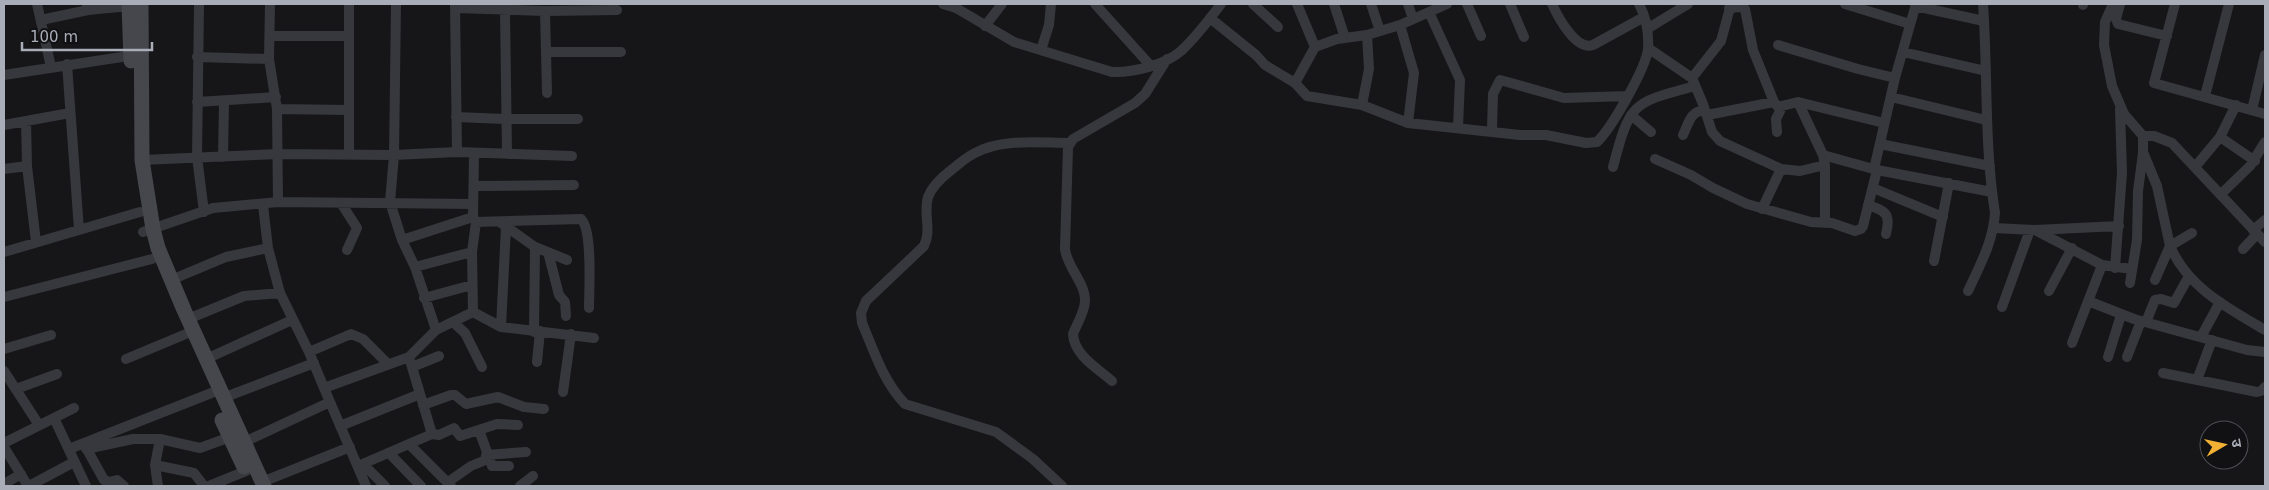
<svg xmlns="http://www.w3.org/2000/svg" width="2269" height="490" font-family="'DejaVu Sans','Noto Sans Devanagari',sans-serif">
<style>
.lines{fill:none;stroke-linecap:round;stroke-linejoin:round}
.street{stroke:#37383d;stroke-width:10}
.secondary{stroke:#45474d;stroke-width:15}
</style>
<rect width="100%" height="100%" fill="#161618"/>
<g class="lines">
<path class="street" d="M37,4l14,63
M199,4l-2,153 7,55
M270,4l-1,55 8,50 1,93
M943,4l13,4 58,34 98,30c20,1 53,-7 69,-21 15,-14 28,-31 40,-47
M1095,4l55,61
M1253,4l25,23
M1297,4l18,43 22,-8 30,-4 33,-10 47,-21
M1334,4l11,34
M1371,4l9,27
M1408,4l5,15
M1467,4l14,32
M1510,4l14,33
M1552,4c6,13 24,47 41,41l51,-28
M1845,4l65,20
M2083,4v1
M2113,4l-8,18 -1,23 8,41 12,28 19,22v16l14,34 13,60c18,42 58,62 95,84
M2120,4l-4,15 2,5 49,12
M2175,4l-21,79 111,31
M87,5l1,5 41,-4
M1915,6l69,15
M455,8l90,3 72,-1
M1729,8l12,-1 4,2 8,41 21,52 4,5 20,-5 86,21
M505,10l2,144
M545,11l2,82
M1429,12l31,68 -2,47
M1210,18l46,37 9,10 30,18 12,13 55,9
M41,20l47,-10
M1400,25l14,48 -6,50
M985,26l17,-22
M1647,29l41,-25
M1367,35l2,34 -7,36 46,18 112,12h26l40,8 11,-1c14,-13 49,-74 51,-93 1,-15 -2,-32 -9,-45
M270,36h78
M1778,45l80,24 37,9
M1648,48l44,30 29,-37 10,-37
M1041,50l8,-25 2,-21
M546,52h75
M1903,52l83,19
M197,57l72,2
M67,64l12,166
M4,75l131,-20
M1692,78l11,26 9,28 8,9 61,28 19,2 25,-6
M1295,83l20,-36
M2205,96l24,-92
M1891,97l95,23
M197,102l79,-5
M1798,102l25,53 2,10v58
M277,109l71,1
M2252,110l13,-55
M1631,115l20,17
M1707,115l67,-13
M456,117l49,2h73
M26,121l1,45
M4,125l66,-12
M1492,130l1,-36 7,-14 64,18 63,-2
M1777,132l-1,-13 6,-12
M1683,135c6,-12 7,-24 22,-25
M2143,136h11l18,7 93,99
M2220,137l35,24
M1880,144l110,22
M457,152l115,4
M349,155v-151
M1823,155l54,15 115,22
M223,157l1,-55
M1655,159l36,16 22,13 34,16 64,18 21,1 23,8 6,-2 2,-3 14,-56
M142,160l136,-6 116,1 2,-151
M1613,167c17,-65 19,-64 82,-81
M2195,167l25,-30 16,-32
M4,169l23,-3 9,76
M1874,169l21,-91 21,-74
M474,186l100,-1
M1873,188l70,29
M2221,194l29,-28 15,-24
M341,203l16,25 -10,22
M263,205l5,43 12,45 29,59 15,36 85,-31 27,-27 -21,-63 -13,-27 -12,-38 4,-47 63,-3 -2,-148
M1868,205c18,6 23,9 18,29
M1762,209l19,-40
M476,222l105,-3c12,11 8,72 8,89
M501,223l34,24 32,13
M1994,228l41,2 84,-4
M2253,230l12,-10
M2037,231l65,34 30,4
M143,232l70,-24 65,-6 195,2
M402,240l71,-23
M2243,249l14,-15
M4,252l136,-40
M548,252l11,43 6,7 1,14
M1934,261l15,-78
M415,267l57,-15
M2115,268l7,-95 -2,-64
M171,280l55,-23 42,-9
M2155,280l15,-34 22,-13
M2130,283l7,-43 1,-49 5,-38
M1968,291c12,-26 25,-49 27,-78 -11,-69 -7,-139 -12,-209
M2049,291l23,-43
M4,297l148,-38
M424,298l48,-13
M2088,301l46,18 113,31 18,2
M2002,307l28,-77
M473,312l28,15 93,11
M188,319l56,-23 36,-3
M453,322l12,11 17,34
M2146,322l9,-22 6,-1 13,4 15,-27
M501,327l5,-100
M436,330l37,-18 -1,-60 4,-30 -3,-5 1,-63
M534,332l1,-85
M2201,337l19,-35
M2072,343l30,-78
M4,349l47,-14
M309,352l42,-18 12,5 25,25
M2108,357l13,-42
M2127,357l14,-36
M126,359l67,-28
M206,359l86,-39
M537,362l3,-31
M412,367l27,-11
M4,371l35,54
M2163,373l94,19 4,-1 4,-4
M2197,380l15,-40
M1112,381c-15,-13 -38,-26 -39,-47 4,-10 12,-23 12,-33 1,-17 -18,-34 -20,-52l3,-102 5,-8 62,-36 10,-9 22,-35
M324,388l42,98
M16,389l41,-15
M563,392l8,-58
M223,398l91,-35
M423,405l28,-10h4l11,9 32,-7 26,10 20,2
M54,418l32,68
M340,426l80,-32
M479,430l13,36h17
M432,434l7,1 15,-7 6,8 37,-12 21,1
M4,443l70,-35
M84,444l20,36 5,2 8,-2 7,6
M240,444l90,-42
M410,445l41,41
M4,447l24,39
M69,449l150,-59
M86,449l47,-10h27l40,9 30,-11
M389,453l32,33
M486,455l40,-3
M363,464l22,22
M155,465l39,8 10,13
M358,466l74,-32 -23,-77
M262,482l88,-35
M448,482l23,-16 17,-7
M4,484l17,-10
M29,486l45,-24
M158,486l-3,-21 5,-26
M209,486l37,-15
M520,486l13,-10
M1062,486l-29,-27 -37,-27 -91,-28c-22,-23 -31,-53 -43,-81l-1,-10 5,-12 58,-55c8,-16 -1,-32 4,-49 4,-11 13,-19 22,-26 8,-6 16,-14 25,-18 27,-15 65,-10 95,-10"/>
<path class="secondary" d="M129,4l2,57
M141,4l1,156 11,69 5,19 26,62 80,176
M222,420l22,47"/>
</g>
<rect width="2269" height="490" fill="none" stroke="#a8adb8" stroke-width="10"/>
<g transform="translate(2224 445) rotate(81)"><circle r="24" fill="#111113" stroke="#4d4f55"/>
<path d="M0-4L9 19L0 12L-9 19Z" fill="#f2b134"/>
<text y="-8" font-size="14" font-weight="bold" text-anchor="middle" fill="#a8adb8">उ</text>
</g>
<path d="M22 42v8h130v-8" fill="none" stroke="#a8adb8" stroke-width="2.5"/>
<text x="30" y="42" font-size="15" fill="#a8adb8" stroke="#111113" stroke-width="4" paint-order="stroke">100 m</text>
</svg>
